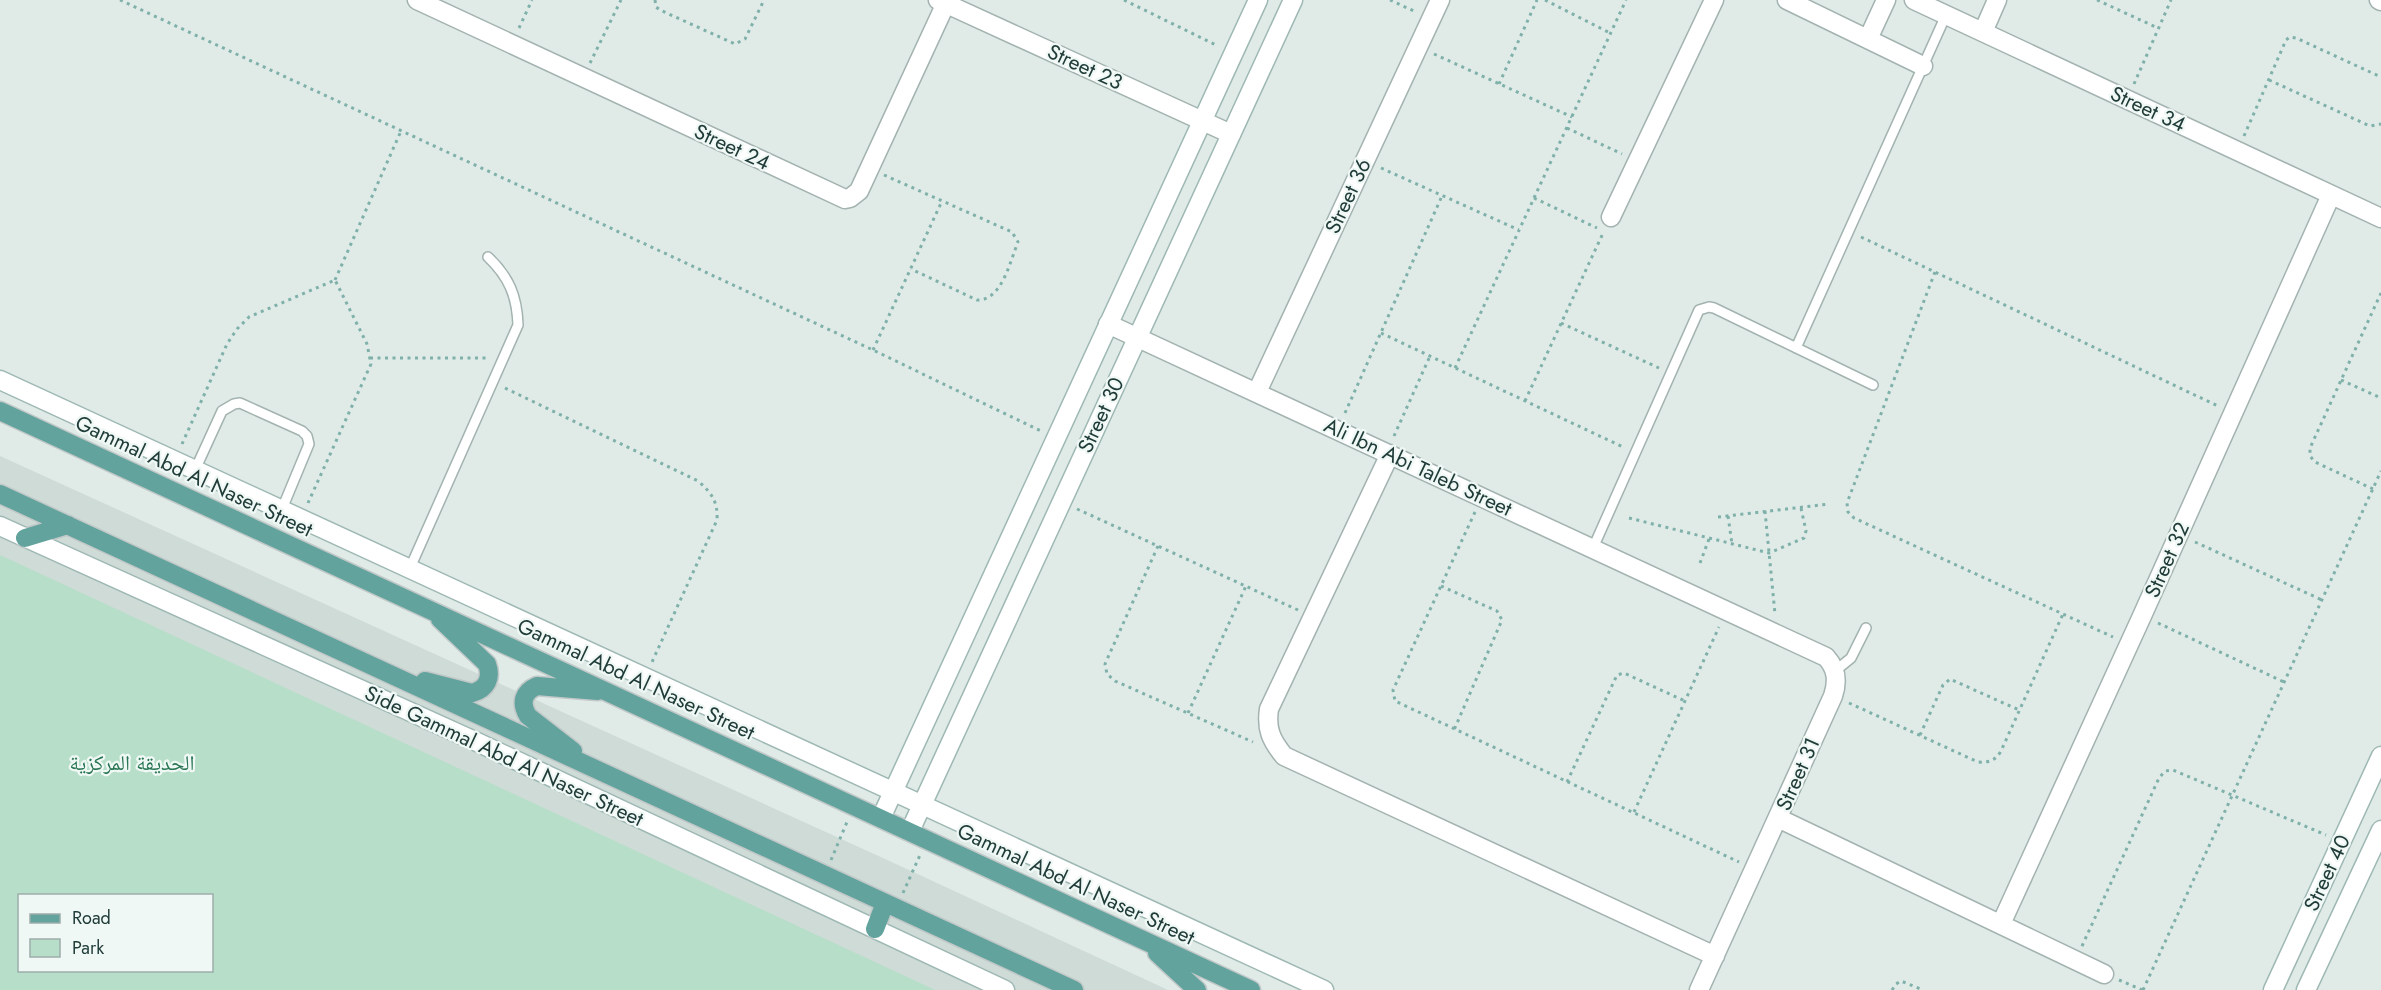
<svg xmlns="http://www.w3.org/2000/svg" width="2381" height="990" font-family="Jost,'Noto Naskh Arabic',sans-serif">
<style>
.built{fill:#cedbd7;fill-rule:evenodd}
.green{fill:#b7dec8;fill-rule:evenodd}
.lines{fill:none;stroke-linecap:round;stroke-linejoin:round}
.lane-casing{stroke:#a3b3b0;stroke-width:12}
.street-casing{stroke:#a3b3b0;stroke-width:21}
.secondary-casing{stroke:#9eb8b3;stroke-width:21}
.primary-casing{stroke:#c1c8c8;stroke-width:21}
.path{stroke:#7fb0a9;stroke-width:3;stroke-dasharray:3 4.5;stroke-linecap:butt}
.lane{stroke:#fff;stroke-width:9}
.street{stroke:#fff;stroke-width:18}
.secondary{stroke:#fff;stroke-width:18}
.primary{stroke:#62a39d;stroke-width:18}
.labels{text-anchor:middle;stroke-width:4.5;stroke-linejoin:round;paint-order:stroke}
.street-label{font-size:21px;fill:#203c39;stroke:#f0f8f5}
.park-label{font-size:21px;fill:#287553;stroke:#f0f8f5}
</style>
<rect width="100%" height="100%" fill="#e0ebe8"/>
<path class="built" d="M0,456l883,402 285,132h-1168zM20,896h192v74h-192z"/>
<path class="green" d="M0,555l935,435h-935zM20,896h192v74h-192z"/>
<g class="lines">
<defs>
<path id="lane" d="M1796,348l150,-333
M195,470l27,-59 12,-7 6,-1 62,28 5,5 2,8 -27,65
M1593,548l106,-238 10,-3 5,1 159,77
M410,568l108,-243c-1,-29 -9,-48 -30,-68
M1835,671l16,-13 15,-30"/>
<path id="street" d="M417,0l428,199 5,-1 9,-7 87,-188
M938,0l293,134
M1787,0l136,66
M1914,0l467,218
M2379,0l2,1
M1983,32l14,-32
M1868,39l18,-39
M1611,217l103,-217
M1108,324l718,333c11,12 12,24 7,39l-134,294
M1257,392l183,-392
M1390,454l-121,255c-3,20 2,31 15,47l431,200
M1778,818l326,156
M2001,924l141,-308 189,-421"/>
<path id="secondary" d="M0,380l1324,610
M0,526l477,216 528,248
M881,818l377,-818
M910,831l383,-831
M2273,990l108,-234
M2306,990l75,-160"/>
<path id="primary" d="M0,411l1251,579
M0,494l1074,496
M25,538l43,-13
M425,681l47,12c15,-4 20,-15 15,-29l-47,-45
M573,751l-45,-35c-8,-13 -5,-24 9,-30l61,5
M875,929l10,-26
M1157,953l40,37"/>
</defs>
<use href="#lane" class="lane-casing"/>
<use href="#street" class="street-casing"/>
<use href="#secondary" class="secondary-casing"/>
<use href="#primary" class="primary-casing"/>
<path class="path" d="M120,0l753,350 168,81
M655,0l1,7 4,3 75,34 10,-5 19,-39
M1124,0l94,46
M1390,0l26,12
M1545,0l65,33
M2097,0l61,28
M519,28l13,-28
M1434,54l138,63
M590,63l31,-63
M2269,80l101,46 11,-2
M1499,84l38,-84
M2134,84l37,-84
M1567,128l55,26
M2244,136l42,-96 4,-3 6,1 85,39
M1381,168l138,62
M884,175l128,57 6,10c-8,19 -16,59 -41,58l-66,-31
M1534,198l63,30
M1861,237l357,169
M1935,272l-88,231 1,9 6,6 259,119
M335,280l66,-149
M1561,323l98,45
M1381,333l242,114
M873,350l69,-149
M370,358h119
M1455,368l171,-368
M2341,380l40,18
M505,388l193,93c14,12 20,21 19,39l-65,142
M1525,401l79,-170
M1345,413l97,-217
M1394,436l36,-80
M182,444l45,-100 10,-15 12,-12 86,-37 32,64 4,20 -63,139
M2373,489l-58,-27 -5,-6v-8l71,-155
M1077,509l221,101
M1765,511l10,103
M1475,512l-82,178 2,11 344,161
M1728,516l4,28
M1718,517l111,-13
M1629,518l140,35 35,-15 2,-7 -5,-23
M2195,542l127,58
M1158,546l-53,118 2,10 8,7 138,61
M1700,563l9,-24
M1441,586l56,25 5,9 -48,110
M2158,623l126,59
M1849,703l129,59c11,1 18,-2 23,-11l62,-137
M1188,713l58,-127
M1920,735l23,-50 7,-6 69,31
M1567,782l50,-107 7,-2 61,28
M1634,812l85,-185
M831,860l16,-38
M903,893l17,-38
M2082,946l77,-168 6,-7 8,-1 153,65
M2119,980l23,10
M1892,990l4,-6 5,-3 22,9
M2143,990l238,-519"/>
<use href="#lane" class="lane"/>
<use href="#street" class="street"/>
<use href="#secondary" class="secondary"/>
<use href="#primary" class="primary"/>
</g>
<g class="labels">
<g class="street-label">
<text transform="translate(1085 67) rotate(25)" y="7">Street 23</text>
<text transform="translate(2148 109) rotate(25)" y="7">Street 34</text>
<text transform="translate(732 147) rotate(25)" y="7">Street 24</text>
<text transform="translate(1348 196) rotate(-65)" y="7">Street 36</text>
<text transform="translate(1101 415) rotate(-65)" y="7">Street 30</text>
<text transform="translate(1418 467) rotate(25)" y="7">Ali Ibn Abi Taleb Street</text>
<text transform="translate(194 476) rotate(25)" y="7">Gammal Abd Al Naser Street</text>
<text transform="translate(2167 560) rotate(-66)" y="7">Street 32</text>
<text transform="translate(636 679) rotate(25)" y="7">Gammal Abd Al Naser Street</text>
<text transform="translate(504 756) rotate(25)" y="7">Side Gammal Abd Al Naser Street</text>
<text transform="translate(1798 774) rotate(-66)" y="7">Street 31</text>
<text transform="translate(2327 873) rotate(-65)" y="7">Street 40</text>
<text transform="translate(1076 884) rotate(25)" y="7">Gammal Abd Al Naser Street</text>
</g>
<g class="park-label">
<text x="132" y="770">الحديقة المركزية</text>
</g>
</g>
<rect x="18" y="894" width="195" height="78" fill="#f0f8f5" stroke="#9dadaa" stroke-width="1.5"/>
<rect x="30" y="914" width="30" height="9" fill="#62a39d" stroke="#9dadaa" stroke-width="1.5"/>
<text x="72" y="924" font-size="18" fill="#203c39">Road</text>
<rect x="30" y="939" width="30" height="18" fill="#b7dec8" stroke="#9dadaa" stroke-width="1.5"/>
<text x="72" y="954" font-size="18" fill="#203c39">Park</text>
</svg>
